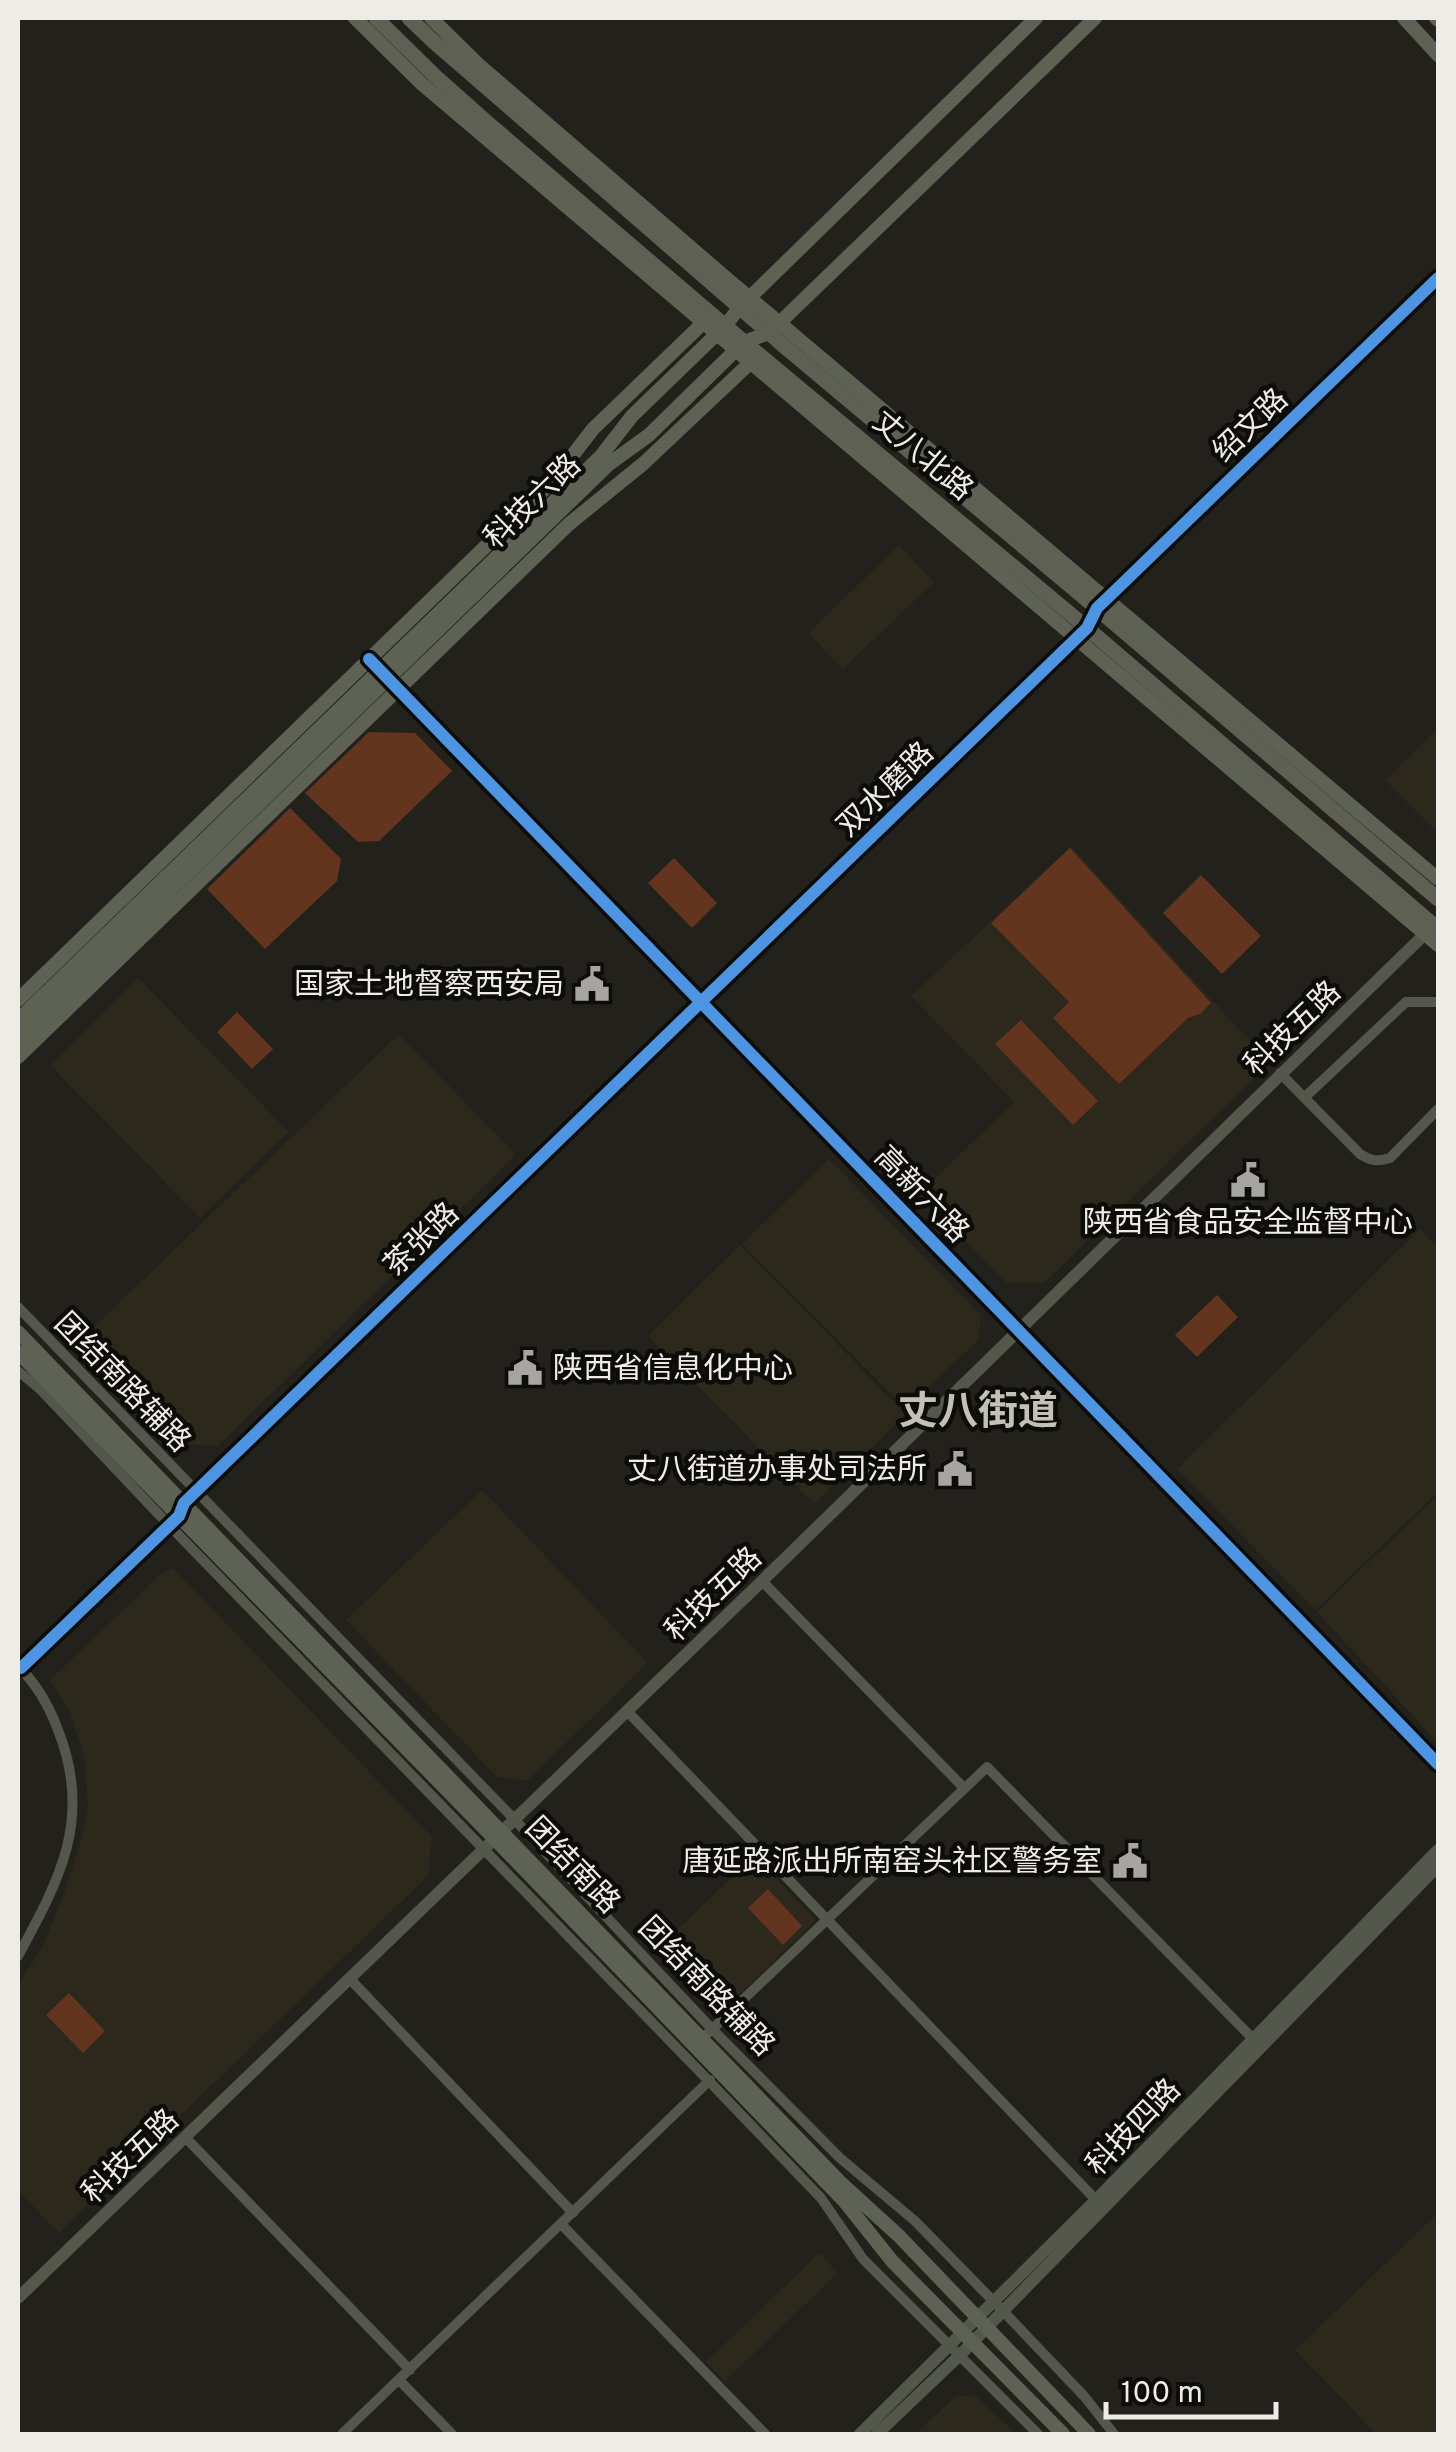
<svg xmlns="http://www.w3.org/2000/svg" width="1456" height="2452" font-family="Overpass,'Noto Sans SC',sans-serif">
<style>
.built{fill:#2c281b}
.green{fill:#63351f}
.lines{fill:none;stroke-linecap:round;stroke-linejoin:round}
.minor{stroke:#53574c;stroke-width:10}
.tertiary{stroke:#53574c;stroke-width:12}
.secondary{stroke:#5e6255;stroke-width:14}
.primary{stroke:#5d6052;stroke-width:15}
.cycleway-casing{stroke:#0c0c08;stroke-width:19}
.cycleway{stroke:#4d94e3;stroke-width:12}
.labels{text-anchor:middle;stroke-width:9;stroke-linejoin:round;paint-order:stroke}
.street-label{font-size:30px;fill:#eeece7;stroke:#0c0c08}
.poi-label{font-size:30px;fill:#eeece7;stroke:#0c0c08;text-anchor:end}
.district-label{font-size:40px;font-weight:bold;fill:#c3c0b5;stroke:#0c0c08}
</style>
<rect width="100%" height="100%" fill="#22211c"/>
<path class="built" d="M899,545l35,37 -91,87 -35,-36z
M1438,729v104l-53,-53z
M1071,846l199,217 -226,220h-37l-88,-89 95,-92 -103,-106z
M138,978l151,154 -89,86 -150,-153z
M399,1034l117,121 -298,291 -48,-2 -94,-100z
M829,1159l152,156 -2,24 -73,70 -164,-165z
M1420,1229l18,19v244l-123,118 -138,-141z
M740,1245l166,169 -92,90 -166,-168z
M482,1490l166,173 -121,118 -30,-4 -151,-157z
M1438,1495v248l-121,-131z
M173,1568l259,269 -4,39 -369,357 -41,-42v-206l24,-37 20,-49 18,-54 8,-39 -4,-50 -14,-44 -20,-32 112,-107z
M754,1856l62,64 -95,92 -62,-65z
M1438,2213v221h-62l-81,-84z
M819,2253l19,20 -113,108 -19,-19z
M975,2395l41,39h-101l41,-38z"/>
<path class="green" d="M369,732l46,1 37,38 -73,70 -21,1 -53,-49z
M290,808l51,51 -4,22 -72,68 -58,-60z
M1070,848l141,155 -11,11 -12,4 -69,66 -66,-66 16,-16 -78,-79z
M674,858l43,45 -25,25 -44,-45z
M1201,875l60,61 -39,38 -59,-61z
M237,1012l36,37 -21,20 -35,-37z
M1021,1020l77,81 -25,24 -78,-81z
M1217,1295l21,22 -41,40 -22,-22z
M768,1889l34,37 -19,19 -35,-37z
M69,1993l36,38 -22,22 -37,-38z"/>
<g class="lines">
<path class="minor" d="M1280,1073l80,81c11,7 18,8 30,4l48,-49
M1305,1097l101,-95h32
M18,1307l496,512 198,210 128,129 75,63 88,90 81,85 30,38
M18,1371l23,19 125,132 538,554 117,122 42,61 175,175
M762,1581l202,207
M18,1666c19,18 31,40 40,64 35,88 2,149 -40,226
M21,1668l150,-145
M627,1711l469,489
M350,1979l223,234
M707,2034l280,-267 270,276
M185,2137l225,233
M562,2225l203,209
M399,2380l53,54
M342,2434l368,-354"/>
<path class="tertiary" d="M369,659l1069,1105
M181,1511l3,-8 903,-875 10,-20 24,-23 317,-307
M18,2298l744,-717 668,-652
M860,2434l236,-234 342,-350
M877,2434l83,-79 478,-489"/>
<path class="secondary" d="M355,18l67,66 1016,861
M431,18l48,47 246,212 713,602
M1404,18l34,37
M1436,18l2,2
M18,1000l534,-518 41,-53 110,-106 6,1
M18,1020l583,-564 31,-40 93,-90 15,-19 296,-289
M18,1038l591,-574 40,-29 95,-93 25,-9 326,-315
M18,1057l551,-533 75,-61 106,-100 -2,-5
M18,1332l824,852 57,52 190,198
M18,1352l476,486 351,364 47,59 171,173"/>
<path class="primary" d="M376,18l59,58 54,48 255,218 343,286 351,301
M409,18l24,23 351,305 296,248 358,305"/>
<defs>
<path id="cycleway" d="M369,659l1069,1105
M21,1668l158,-152 5,-13 903,-875 10,-20 24,-23 317,-307"/>
</defs>
<use href="#cycleway" class="cycleway-casing"/>
<use href="#cycleway" class="cycleway"/>
</g>
<defs>
<symbol id="civic-bare" viewBox="-9 -9 18 18"><path d="M-.6-6.5H3V-4.5H.6V-3L4-1V1h2V6H-6V1h2V-1L-.6-3ZM-1.2 2.5V6h2.4V2.5Z" fill="#a7a5a0" stroke="#0c0c08" stroke-width="2.5" paint-order="stroke"/></symbol>
</defs>
<g fill-rule="evenodd">
<use href="#civic-bare" x="567" y="959" width="50" height="50"/>
<use href="#civic-bare" x="1223" y="1155" width="50" height="50"/>
<use href="#civic-bare" x="500" y="1343" width="50" height="50"/>
<use href="#civic-bare" x="930" y="1444" width="50" height="50"/>
<use href="#civic-bare" x="1105" y="1836" width="50" height="50"/>
</g>
<g class="labels">
<g class="street-label">
<text transform="translate(1250 425) rotate(-44)" y="10">绍文路</text>
<text transform="translate(923 455) rotate(40)" y="10">丈八北路</text>
<text transform="translate(532 501) rotate(-44)" y="10">科技六路</text>
<text transform="translate(885 789) rotate(-44)" y="10">双水磨路</text>
<text transform="translate(1292 1028) rotate(-44)" y="10">科技五路</text>
<text transform="translate(922 1194) rotate(46)" y="10">高新六路</text>
<text transform="translate(421 1239) rotate(-44)" y="10">茶张路</text>
<text transform="translate(123 1382) rotate(46)" y="10">团结南路辅路</text>
<text transform="translate(713 1594) rotate(-44)" y="10">科技五路</text>
<text transform="translate(573 1865) rotate(46)" y="10">团结南路</text>
<text transform="translate(707 1986) rotate(46)" y="10">团结南路辅路</text>
<text transform="translate(1133 2127) rotate(-46)" y="10">科技四路</text>
<text transform="translate(130 2156) rotate(-44)" y="10">科技五路</text>
</g>
<g class="poi-label">
<text x="564" y="994">国家土地督察西安局</text>
<text x="1248" y="1232" text-anchor="middle">陕西省食品安全监督中心</text>
<text x="553" y="1378" text-anchor="start">陕西省信息化中心</text>
<text x="927" y="1479">丈八街道办事处司法所</text>
<text x="1102" y="1871">唐延路派出所南窑头社区警务室</text>
</g>
<g class="district-label">
<text x="978" y="1424">丈八街道</text>
</g>
</g>
<rect width="1456" height="2452" fill="none" stroke="#eeece7" stroke-width="40"/>
<path d="M1106 2402v15h170v-15" fill="none" stroke="#eeece7" stroke-width="5"/>
<text x="1121" y="2402" font-size="30" fill="#eeece7" stroke="#0c0c08" stroke-width="8" paint-order="stroke">100 m</text>
</svg>
